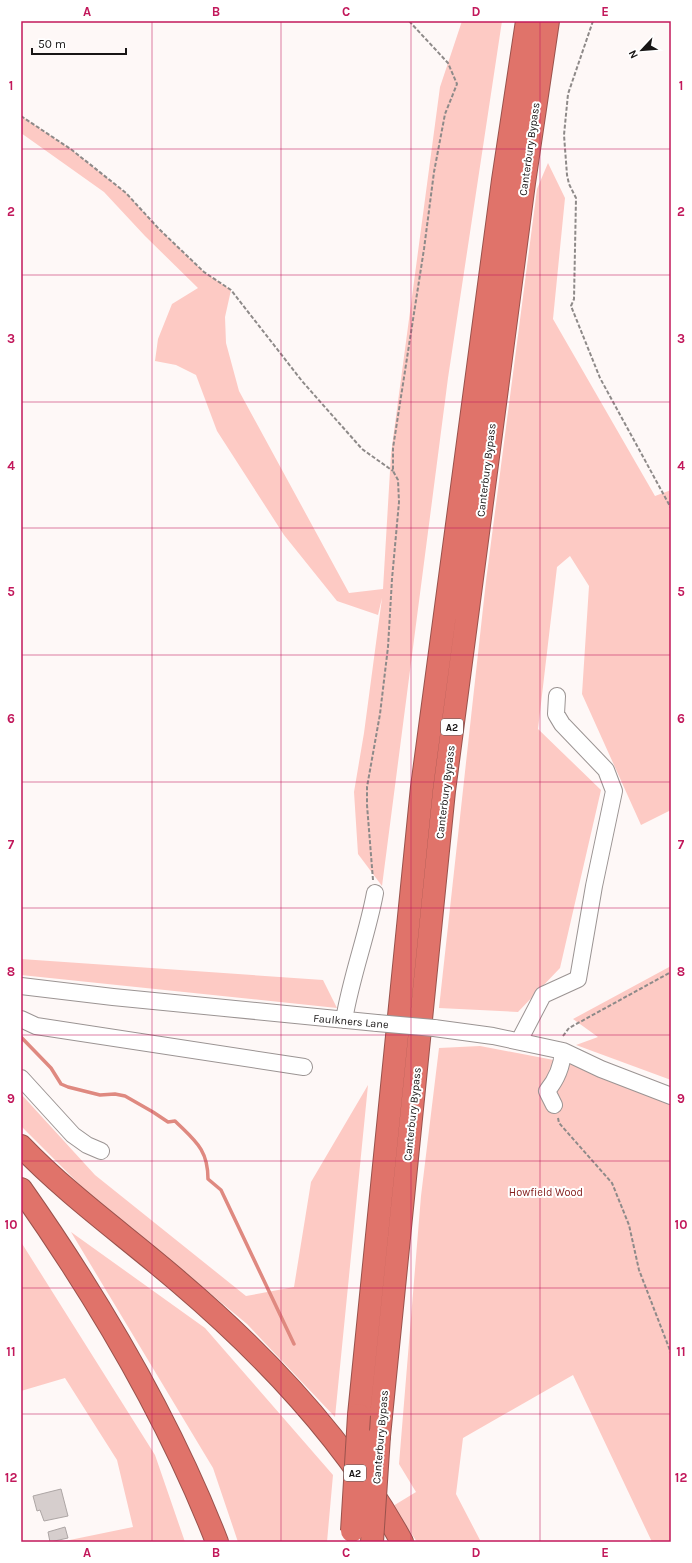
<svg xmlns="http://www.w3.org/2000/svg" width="692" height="1563" font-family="Karla,sans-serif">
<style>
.green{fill:#fdcac4}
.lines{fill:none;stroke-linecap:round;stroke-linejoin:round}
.stream{stroke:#df8980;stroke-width:3.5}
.building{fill:#d6cecd;stroke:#ada6a5}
.minor-casing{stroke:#9b9493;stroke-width:18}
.highway-casing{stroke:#9a524c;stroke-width:24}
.path{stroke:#8e8a89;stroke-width:2;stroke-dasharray:4 2;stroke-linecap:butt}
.minor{stroke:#fff;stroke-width:16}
.highway{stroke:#e0736a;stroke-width:22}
.minor-bridge-casing{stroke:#9b9493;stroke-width:18;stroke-linecap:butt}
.highway-bridge-casing{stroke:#9a524c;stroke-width:24;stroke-linecap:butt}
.minor-bridge{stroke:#fff;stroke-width:16}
.highway-bridge{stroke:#e0736a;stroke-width:22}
.grid{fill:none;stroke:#c2185b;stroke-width:1;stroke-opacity:0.55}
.labels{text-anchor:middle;stroke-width:4;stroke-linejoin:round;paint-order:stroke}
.shield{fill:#fff;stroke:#5d5b5b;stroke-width:1}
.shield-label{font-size:10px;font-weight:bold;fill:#181515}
.street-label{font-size:11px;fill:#181515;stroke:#fff}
.park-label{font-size:11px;fill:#85201f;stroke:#fff}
.neatline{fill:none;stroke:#c2185b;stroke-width:1.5}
.grid-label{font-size:13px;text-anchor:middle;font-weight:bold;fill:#c2185b}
</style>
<rect width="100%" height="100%" fill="#fef8f7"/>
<path class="green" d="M462,21h40l-54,357 -66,508 -24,-32 -4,-62 10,-59 18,-135 -4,17 -41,-14 -53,-66 -67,-104 -21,-56 -20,-10 -21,-4 3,-22 14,-35 26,-16 -53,-52 -41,-44 -83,-59v-13l3,-2 48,32 54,43 33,36 45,43 27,18 -6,27 1,26 13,48 110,202 34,-4 8,-135 49,-367z
M548,163l17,35 -12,121 102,177 16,-6v320l-30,15 -59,-131 7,-108 -19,-30 -13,11 -19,162 63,61 -41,178 -42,44 -79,-4 47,-427 51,-392z
M21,959l302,21 14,28 -316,-33z
M671,966v114l-95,-35 22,-8 -25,-18z
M480,1046l121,23 70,27v446h-19l-79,-167 -110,63 -7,56 25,48h-64l-24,-36 23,-14 -17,-28 22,-268 18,-148z
M368,1085l-33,332 -88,-93 -165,-137 -61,-61v-32l74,81 151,121 48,-9 17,-105z
M71,1232l134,96 128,147 -6,67h-89l-25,-74z
M21,1242l134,213 30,87h-125l73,-15 -16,-67 -52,-82 -44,13z"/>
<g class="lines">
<path class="stream" d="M21,1037l30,31 10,16 7,3 32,8 15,-1 10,2 28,16 15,10 7,-1c20,20 33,28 33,58l13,11 73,154"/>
</g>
<path class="building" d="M61,1489l7,27 -24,5 -4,-11 -3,1 -4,-15z
M65,1527l3,11 -18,4 -2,-10z"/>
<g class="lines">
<defs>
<path id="minor" d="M21,986l92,11 264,26
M21,1019l15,7 268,41
M344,1020c7,-43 23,-84 31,-127
M434,1028l59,8 70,15 38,18 70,27
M519,1041l24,-46 35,-16 16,-93 20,-95 -8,-21 -44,-46 -6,-10 1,-18
M21,1078l52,57 14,10 14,6
M554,1105l-7,-14c10,-12 15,-24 16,-40"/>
<path id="highway" d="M21,1146c48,50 106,91 158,136 87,74 168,159 223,260
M21,1189c78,111 147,227 196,353
M359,1415l63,-628 81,-607 24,-159
M379,1436l65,-645 80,-608 24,-162"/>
</defs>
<use href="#minor" class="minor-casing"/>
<use href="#highway" class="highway-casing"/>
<path class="path" d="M593,21l-25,73 -4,41 3,40 2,9 7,14 -2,101 -3,7 29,72 71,130
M21,116l51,34 54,43 33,36 45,43 27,18 71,91 60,68 31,22
M373,880l-6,-75v-18l13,-73 8,-67 4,-68 7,-77 -1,-22 -5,-9v-23l31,-199 10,-77 11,-58 12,-30 -9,-21 -39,-42
M563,1036l6,-8 102,-56
M558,1118l1,5 53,60 17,42 10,45 32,83"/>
<use href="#minor" class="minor"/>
<use href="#highway" class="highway"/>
<defs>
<path id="minor-bridge" d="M377,1023l57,5"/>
<path id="highway-bridge" d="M352,1531l7,-116
M372,1542l7,-106"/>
</defs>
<use href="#minor-bridge" class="minor-bridge-casing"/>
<use href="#highway-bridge" class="highway-bridge-casing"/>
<use href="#minor-bridge" class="minor-bridge"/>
<use href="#highway-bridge" class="highway-bridge"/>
</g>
<path class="grid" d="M152,21v1521M281,21v1521M411,21v1521M540,21v1521M21,149h650M21,275h650M21,402h650M21,528h650M21,655h650M21,782h650M21,908h650M21,1035h650M21,1161h650M21,1288h650M21,1414h650"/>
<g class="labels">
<g class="shield">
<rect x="441" y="719" width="22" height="16" rx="3"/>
<rect x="344" y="1465" width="22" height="16" rx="3"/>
</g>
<g class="shield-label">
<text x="452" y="731">A2</text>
<text x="355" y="1477">A2</text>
</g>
<g class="street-label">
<text transform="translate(529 149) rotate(-82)" y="4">Canterbury Bypass</text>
<text transform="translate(486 470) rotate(-83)" y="4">Canterbury Bypass</text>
<text transform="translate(445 792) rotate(-83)" y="4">Canterbury Bypass</text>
<text transform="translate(351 1021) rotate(5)" y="4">Faulkners Lane</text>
<text transform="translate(412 1114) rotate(-84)" y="4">Canterbury Bypass</text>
<text transform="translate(380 1437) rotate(-85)" y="4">Canterbury Bypass</text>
</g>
<g class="park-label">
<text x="546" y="1196">Howfield Wood</text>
</g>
</g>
<rect width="692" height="1563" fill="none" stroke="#ffffff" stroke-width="44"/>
<g transform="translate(642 50) rotate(244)" stroke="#ffffff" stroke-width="3" paint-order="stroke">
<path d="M0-3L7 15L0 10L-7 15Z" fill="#181515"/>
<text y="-6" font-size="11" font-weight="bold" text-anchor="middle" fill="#181515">N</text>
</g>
<path d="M32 48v6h94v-6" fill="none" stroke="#181515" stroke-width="2"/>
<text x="38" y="48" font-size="12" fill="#181515" stroke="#ffffff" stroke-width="3" paint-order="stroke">50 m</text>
<rect x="22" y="22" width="648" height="1519" class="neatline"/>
<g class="grid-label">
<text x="87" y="16">A</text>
<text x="216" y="16">B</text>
<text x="346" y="16">C</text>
<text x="476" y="16">D</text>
<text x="605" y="16">E</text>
<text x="11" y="90">1</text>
<text x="681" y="90">1</text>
<text x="11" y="216">2</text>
<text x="681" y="216">2</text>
<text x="11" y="343">3</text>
<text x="681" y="343">3</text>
<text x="11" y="470">4</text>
<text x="681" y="470">4</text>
<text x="11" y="596">5</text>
<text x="681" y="596">5</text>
<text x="11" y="723">6</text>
<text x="681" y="723">6</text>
<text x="11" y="849">7</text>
<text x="681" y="849">7</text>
<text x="11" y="976">8</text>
<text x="681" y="976">8</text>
<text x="11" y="1103">9</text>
<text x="681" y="1103">9</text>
<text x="11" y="1229">10</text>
<text x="681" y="1229">10</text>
<text x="11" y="1356">11</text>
<text x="681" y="1356">11</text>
<text x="11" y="1482">12</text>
<text x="681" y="1482">12</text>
<text x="87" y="1557">A</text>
<text x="216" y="1557">B</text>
<text x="346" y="1557">C</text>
<text x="476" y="1557">D</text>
<text x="605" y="1557">E</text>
</g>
</svg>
